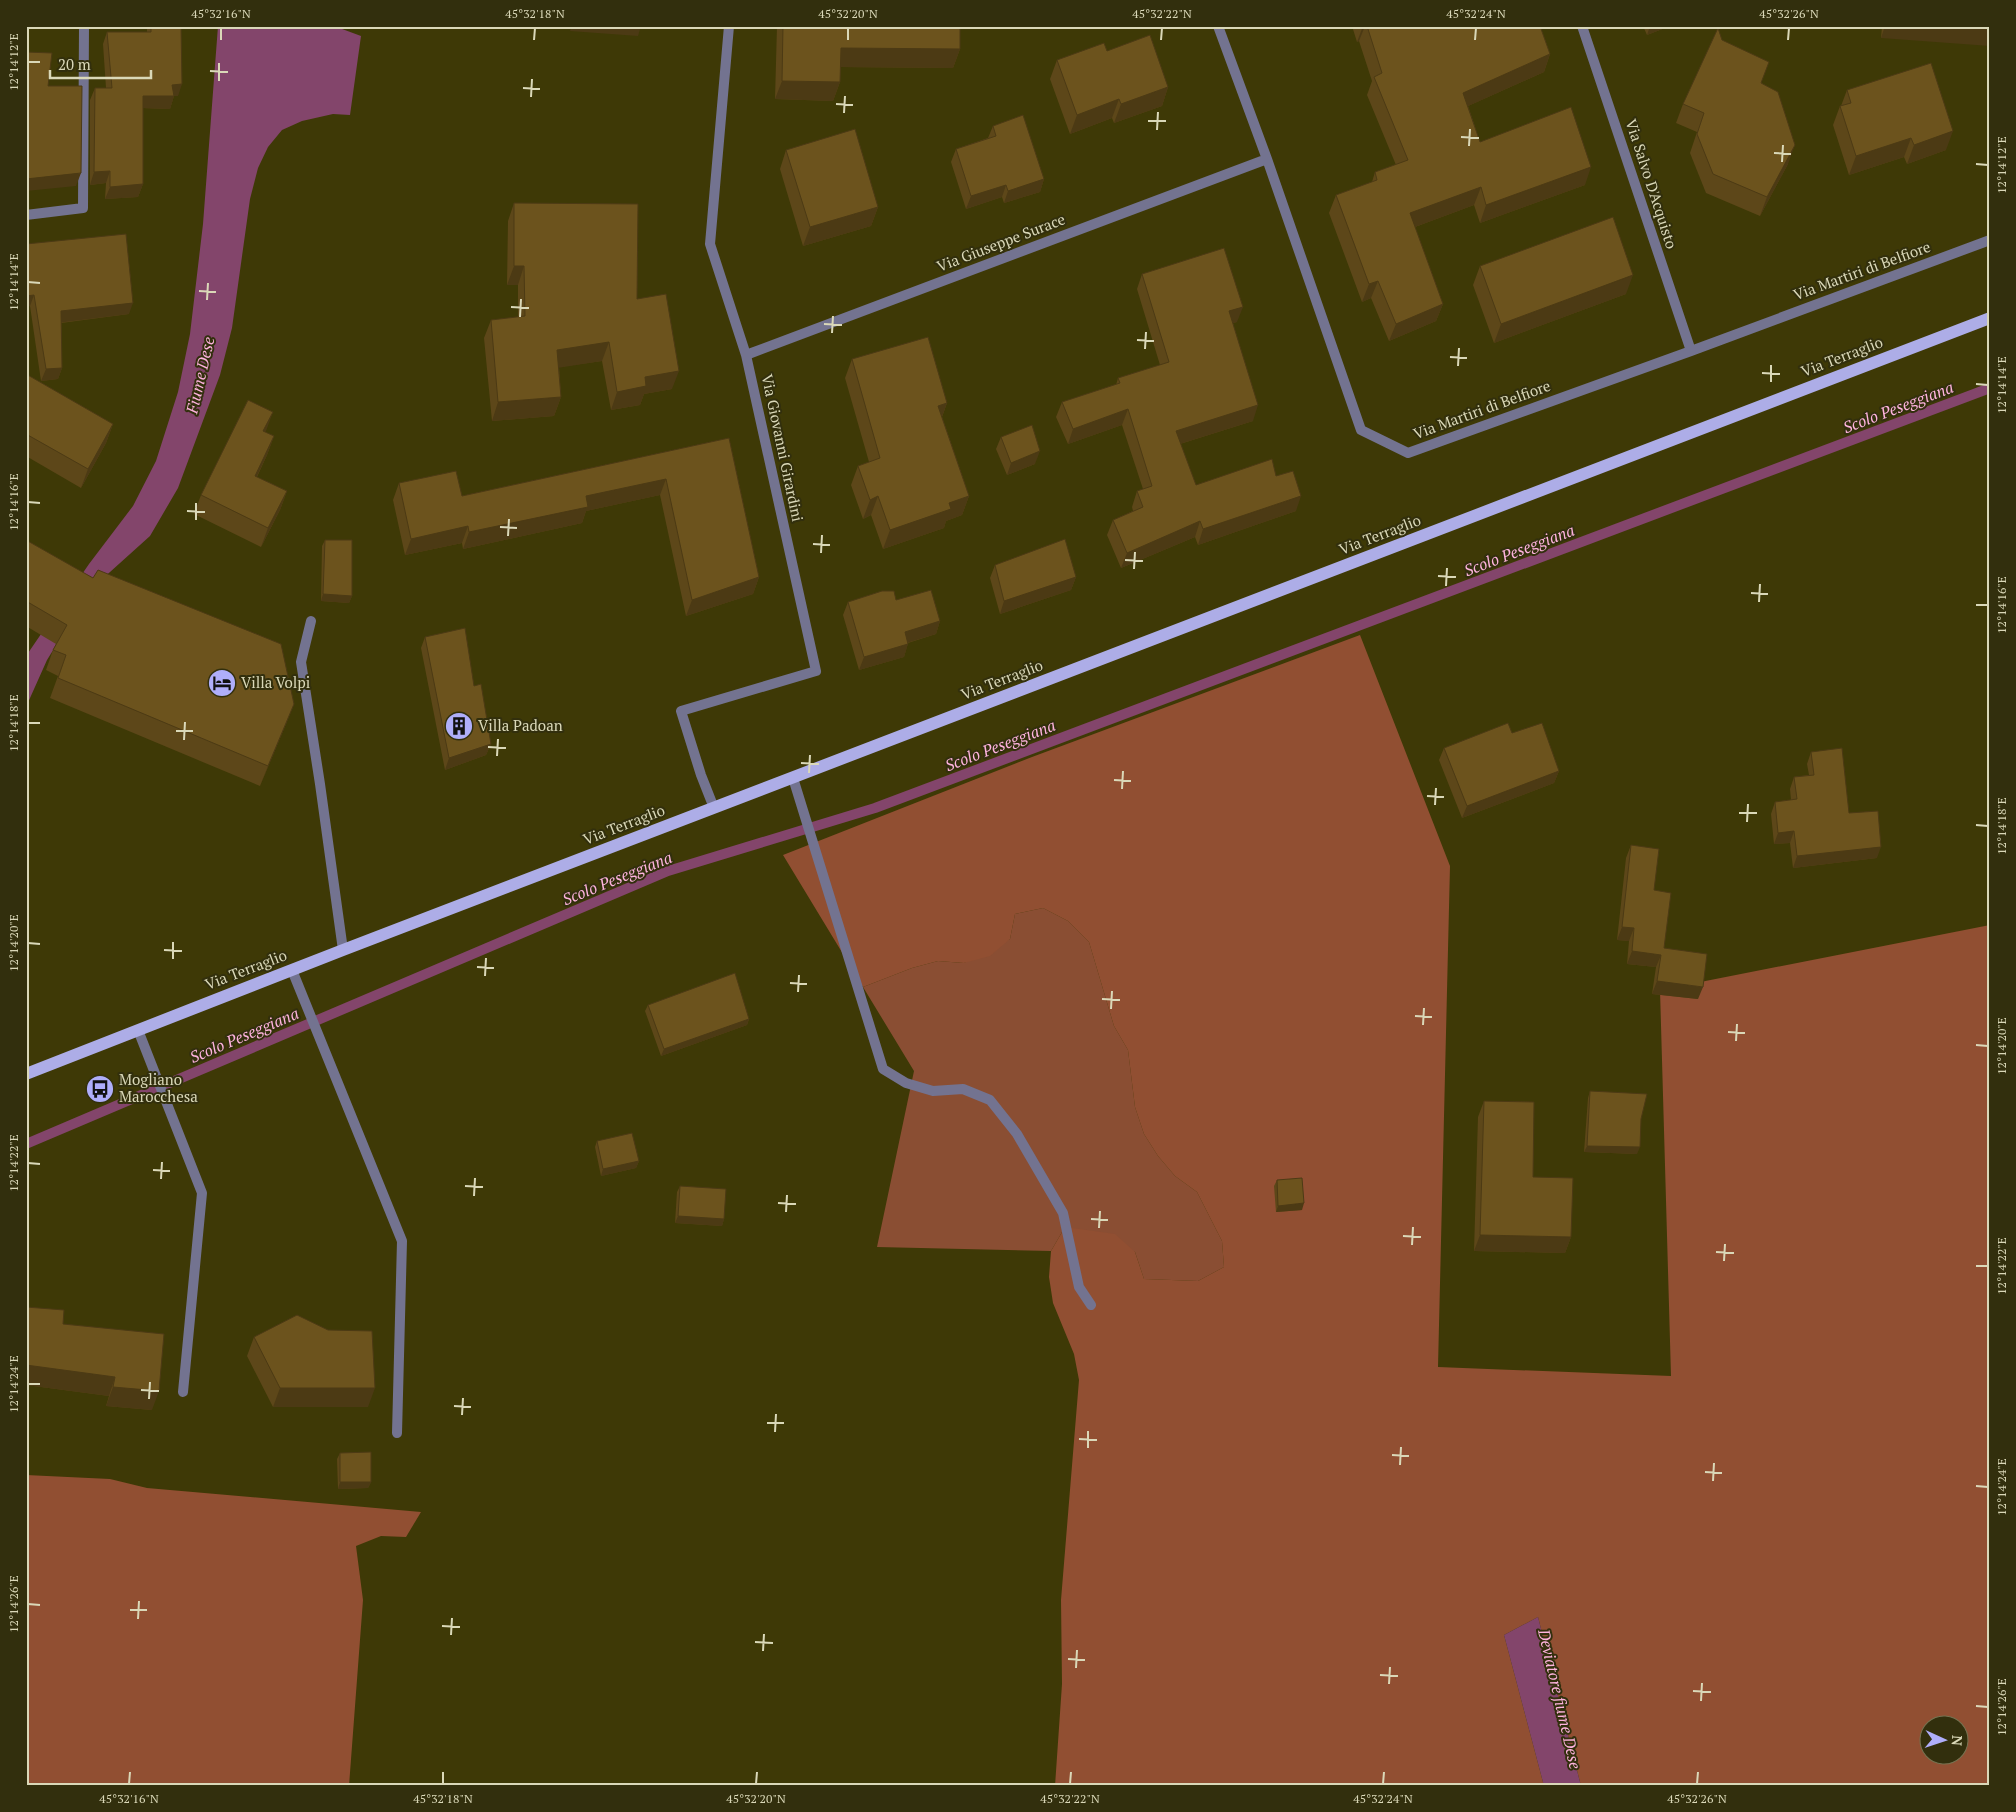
<svg xmlns="http://www.w3.org/2000/svg" width="2016" height="1812" font-family="'PT Serif',serif">
<style>
.green{fill:#8a4e33}
.forest{fill:#914f32;fill-rule:evenodd}
.water{fill:#83456b}
.lines{fill:none;stroke-linecap:round;stroke-linejoin:round}
.stream{stroke:#83456b;stroke-width:10}
.minor{stroke:#737390;stroke-width:10}
.primary{stroke:#adade7;stroke-width:12}
.wall{fill:#5d4719}
.shaded-wall{fill:#4c3a14}
.building{fill:#6c531d;stroke:#4c3a14}
.ticks{fill:none;stroke:#dad8b8;stroke-width:2}
.labels{text-anchor:middle;stroke-width:4;stroke-linejoin:round;paint-order:stroke}
.street-label{font-size:15px;fill:#dad8b8;stroke:#322f0d}
.poi-label{font-size:15px;fill:#dad8b8;stroke:#322f0d;text-anchor:start}
.water-label{font-size:16px;font-style:italic;fill:#feb3de;stroke:#322f0d}
.neatline{fill:none;stroke:#dad8b8;stroke-width:2}
.ticks-label{font-size:12px;text-anchor:middle;fill:#dad8b8}
</style>
<rect width="100%" height="100%" fill="#3e3906"/>
<path class="green" d="M1043,908l25,13 21,21 25,84 14,24 7,57 9,27 14,22 17,20 22,16 25,49 2,26 -26,14 -54,-2 -9,-27 -70,-25 -14,24 -174,-4 37,-176 -51,-84 49,-19 26,-7 26,2 46,-24 5,-25z"/>
<path class="forest" d="M1360,635l90,231 -12,501 233,9 -11,-386 330,-65v861h-409l-43,-169 -34,18 40,151h-489l7,-102 -1,-84 18,-220 -5,-26 -21,-51 -4,-26 2,-26 14,-24 50,7 20,18 9,27 54,2 26,-14 -2,-26 -25,-49 -22,-16 -17,-20 -14,-22 -9,-27 -7,-57 -14,-24 -25,-84 -21,-21 -25,-13 -28,6 -5,25 -20,17 -26,7 -26,-2 -26,7 -49,19 -80,-132 249,-98zM1928,1724h30v30h-30z
M26,1475l84,4 37,9 274,24 -15,25 -25,-1 -25,10 7,54 -14,186h-323z"/>
<path class="water" d="M218,26h116l27,10 -11,79 -17,-1 -31,7 -20,9 -14,17 -10,21 -8,31 -18,129 -12,47 -42,113 -28,48 -60,54 -43,70 -21,47v-51l63,-92 44,-58 23,-45 22,-69 12,-58 13,-110z
M1538,1617l43,169h-37l-40,-151z"/>
<g class="lines">
<path class="stream" d="M26,1144l642,-273 207,-63 1115,-420"/>
<path class="minor" d="M1218,26l49,133 94,271 47,23 283,-102 299,-111
M1582,26l109,325
M26,215l57,-7 1,-182
M746,355l521,-196
M311,621l-10,41 19,122 23,166
M793,778l90,291 23,14 27,8 30,-2 27,11 27,34 46,79 16,74 12,18
M714,808l-13,-33 -20,-64 135,-40 -70,-316 -36,-111 19,-218
M292,970l110,271 -5,192
M138,1030l64,163 -19,199"/>
<path class="primary" d="M26,1074l317,-124 1647,-632"/>
</g>
<path class="wall" d="M147,26h34l-3,70h-4l-4,13 -27,-1v76l-5,13 -33,2 1,-16 -16,2v-85l5,-12h11l-3,-44 4,-12h40z
M777,26h183v23l-7,19 -113,-1v15l-7,19 -58,-2z
M1352,26h188l10,28 -6,18 -76,34 12,36 105,43 -105,38 -6,-18 -59,22 28,77 -7,17 -47,20 -18,-43 -9,4 -33,-89 7,-18 36,-13 3,-10 21,-7 -29,-70 5,-14 -13,-40 -2,1z
M1643,26h27l-23,9z
M1882,26h108l-109,12z
M1722,40l40,43 26,81 -28,52 -54,-23 -16,-40 7,-21 -21,-9 7,-19z
M1107,51l61,36 -6,19 -48,17 -2,-5 -42,16 -20,-55 7,-19z
M1847,90l99,60 -39,14 -3,-7 -55,18 -16,-50 7,-19h1z
M993,126l51,53 -4,13 -36,11 -2,-6 -36,12 -15,-47 5,-13 32,-11z
M786,150l92,57 -7,19 -68,20 -23,-77z
M514,203l123,96 35,90 -28,5 -4,11 -29,5 -9,-49 -43,6 2,30 -7,19 -62,5 -8,-83 7,-18 27,-3v-32h-11l1,-64z
M26,244l103,70 -68,9 1,45 -4,11 -17,2 -11,-75 -4,1z
M1480,266l146,28 -132,49 -21,-58z
M1142,274l95,48 -4,1 20,98 -73,23 16,41 80,-9 20,35 -98,34 -3,-8 -74,31 -14,-33 6,-15 20,-9 -1,-4 5,-16 6,-2 -21,-64 -54,19 -12,-27 6,-15 54,-17 2,-7 42,-13 -23,-76z
M852,359l95,44 -5,14 27,79 -7,19 -16,6 -2,7 -61,21 -12,-34 -8,4 -12,-34 7,-19 11,-4 -24,-84z
M26,374l87,50 -7,19 -25,45 -55,-32z
M265,432l9,4 -7,19 -10,22 30,14 -7,19 -19,37 -67,-33 7,-19z
M1001,437l34,27 -28,11 -11,-26z
M729,438l30,139 -6,17 -67,22 -26,-121 -74,16 -4,12 -119,26 -1,-6 -57,12 -12,-55 6,-17 63,13z
M26,540l268,164 -8,20 -26,62 -210,-88 8,-22 -12,-6 7,-20 3,-6 -30,-18z
M325,540l27,56 -3,7 -28,-2 1,-55z
M995,565l81,12 -5,13 -71,24 -10,-36z
M896,600l44,21 -4,13 -28,9 -4,14 -45,13 -16,-55 5,-13z
M425,637l49,49 17,58 -5,11 -41,15 -24,-122z
M1512,733l47,38 -5,12 -92,35 -23,-58 5,-12z
M1811,752l38,61 28,45 -84,10 -3,-25 -16,1 -3,-30 4,-12 16,-2 -1,-11 4,-12 15,-2 -2,-11z
M1990,832v48h-3l1,-43z
M1631,845l23,45 10,58 34,51 -46,-5 4,-27 -29,-3 2,-23 -12,-1 9,-82z
M648,1005l101,14 -2,6 -86,31 -16,-45z
M1590,1091l51,28 -4,35 -53,-2 4,-54z
M1484,1101l87,136 -6,16 -91,-2 4,-134z
M597,1141l42,20 -3,7 -35,8 -6,-29z
M1277,1180l25,30 -26,2 -2,-26z
M680,1186l44,33 -2,7 -47,-3 2,-31z
M26,1307l37,17 89,86 -46,-4 3,-10 -83,-11z
M254,1337l114,70h-95l-26,-51z
M340,1453l31,29 -3,6 -30,1 -1,-30z"/>
<path class="shaded-wall" d="M572,26h69l-3,10 -68,-5z
M1363,26h2l-6,15 -2,1z
M1650,26h20l-23,9z
M1885,26h66l39,3v17l-109,-8z
M841,48l119,1 -7,19 -119,-1z
M1550,54l-6,18 -87,39 6,-18z
M782,81l58,1 -7,19 -58,-2z
M182,84l-4,12h-4l-4,13 -31,-1 4,-12 29,-11z
M1168,87l-6,19 -48,17 7,-19z
M1119,99l-7,19 -42,16 7,-19z
M1953,131l-7,19 -39,14 7,-19z
M1911,138l-7,19 -55,18 7,-19z
M1795,145l-7,19 -28,52 7,-19z
M1591,167l-6,18 -105,38 6,-18z
M110,171l-4,12 -16,2 4,-13z
M81,173l-5,13 -50,5v-12z
M1044,179l-4,13 -36,11 4,-12z
M143,184l-5,13 -33,2 5,-12z
M1006,185l-4,12 -36,12 5,-13z
M1481,187l-7,18 -70,26 6,-18z
M878,207l-7,19 -68,20 7,-19z
M514,266h10l-6,19h-11z
M1633,275l-7,19 -132,49 7,-19z
M1378,281l-7,17 -9,4 7,-18z
M34,295l-4,11 -4,1v-11z
M133,303l-4,11 -72,9 4,-12z
M1443,304l-7,17 -47,20 7,-17z
M1243,307l-6,15 -14,4 6,-15z
M609,342l-7,19 -51,8 6,-19z
M62,368l-4,11 -17,2 5,-12z
M679,371l-7,18 -28,5 -4,11 -29,5 6,-18 28,-15z
M561,397l-7,19 -62,5 6,-19z
M947,403l-7,19 -2,-16z
M1258,405l-5,16 -83,26 6,-16z
M1128,409l-6,16 -54,19 5,-15z
M273,412l-7,19 -10,19 7,-19z
M113,424l-7,19 -25,45 7,-19z
M274,436l-7,19 -19,40 7,-19z
M1040,451l-5,13 -28,11 4,-12z
M666,479l-6,16 -74,16 -4,12 -119,26 6,-17 117,-36z
M287,491l-7,19 -19,37 7,-19z
M878,496l-7,19 -8,4 7,-19z
M969,496l-7,19 -16,6 -2,7 -61,21 7,-19 59,-27z
M1301,496l-5,15 -98,34 5,-16z
M1200,521l-5,16 -74,31 6,-15z
M468,526l-6,17 -57,12 6,-16z
M759,577l-6,17 -67,22 6,-16z
M1076,577l-5,13 -71,24 4,-13z
M323,594l29,2 -3,7 -28,-2z
M940,621l-4,13 -36,11 5,-13z
M908,644l-4,13 -45,13 5,-13z
M294,704l-8,20 -26,62 8,-20z
M491,744l-5,11 -41,15 4,-12z
M1559,771l-5,12 -92,35 5,-12z
M1794,831l-4,12 -16,1 4,-11z
M1881,847l-4,11 -84,10 4,-12z
M1622,927l12,1 -5,13 -12,-1z
M1632,951l29,4 -5,12 -29,-3z
M1657,981l46,6 -5,12 -46,-5z
M749,1019l-2,6 -86,31 3,-7z
M1587,1146l53,1 -3,7 -53,-2z
M639,1161l-3,7 -35,8 2,-7z
M1304,1203l-2,7 -26,2 2,-6z
M678,1216l46,3 -2,7 -47,-3z
M1480,1235l91,2 -6,16 -91,-2z
M26,1365l89,12 -6,19 -83,-11z
M113,1387l46,4 -7,19 -46,-4z
M280,1388h95l-7,19h-95z
M340,1482h31l-3,6 -30,1z"/>
<path class="building" d="M151,26h30l1,58 -10,1 2,11h-31v88l-33,3v-16l-16,1 1,-84h17l-5,-56h44z
M783,26h177v23l-119,-1 -1,34 -58,-1z
M1367,26h173l10,28 -87,39 17,49 91,-35 20,60 -105,38 -5,-18 -71,26 33,91 -47,20 -18,-43 -9,3 -33,-89 41,-15 -2,-8 33,-12 -34,-83 8,-4z
M1951,26h39v3z
M1718,28l4,12 47,22 -8,21 17,9 17,53 -28,52 -54,-23 -16,-40 7,-21 -21,-9z
M1150,35l18,52 -47,17 -2,-5 -42,16 -20,-55 47,-17 3,8z
M26,52l26,1 -4,33h34l-1,87 -55,6z
M1931,63l22,68 -39,14 -3,-7 -55,18 -16,-50 11,-3 -4,-13z
M1023,115l21,64 -36,12 -2,-6 -35,11 -15,-47 40,-13 -3,-10z
M855,129l23,78 -68,20 -24,-77z
M514,203l124,1 -1,95 29,-5 13,77 -34,6 1,9 -29,6 -8,-50 -52,8 4,47 -63,5 -7,-82 34,-4 -1,-50h-10z
M1613,217l20,58 -132,49 -21,-58z
M126,234l7,69 -72,8 1,57 -16,1 -12,-74 -8,1v-52z
M1224,248l19,59 -14,4 29,94 -82,26 20,54 76,-26 4,17 17,-5 8,25 -98,33 -3,-8 -73,32 -14,-33 30,-13 -6,-16 15,-5 -24,-77 -55,20 -11,-27 58,-19 -2,-5 51,-16 -27,-88z
M928,337l19,66 -9,3 31,90 -20,7 2,6 -61,21 -12,-34 -8,4 -12,-34 22,-8 -28,-99z
M26,374l87,50 -25,45 -62,-35z
M248,400l25,12 -10,19 11,5 -19,40 32,15 -19,37 -67,-33z
M1032,425l8,26 -29,12 -10,-26z
M729,438l30,139 -67,23 -26,-121 -80,17 2,11 -119,25 -1,-6 -57,13 -12,-56 57,-12 6,25z
M1065,539l11,38 -72,24 -9,-36z
M26,540l67,38 5,-8 183,74 13,60 -26,62 -210,-88 8,-23 -13,-5 14,-25 -41,-24z
M325,540h27v56l-29,-2z
M931,590l9,31 -35,11 3,12 -44,13 -16,-55 34,-11h12l2,9z
M465,628l9,58 7,-2 10,60 -42,14 -24,-121z
M1508,723l4,10 30,-10 17,48 -92,35 -23,-58z
M1842,748l7,65 29,-2 3,36 -84,9 -3,-25 -16,2 -3,-31 22,-3 -3,-22 20,-2 -3,-23z
M1631,845l28,4 -5,41 17,3 -7,55 43,6 -4,33 -46,-6 4,-26 -29,-4 2,-23 -12,-1z
M735,973l14,46 -85,30 -16,-44z
M1590,1091l57,3 -6,25 -1,28 -53,-1z
M1484,1101l50,1 -1,75 40,1 -2,59 -91,-2z
M632,1133l7,28 -36,8 -6,-28z
M1302,1178l2,25 -26,3 -1,-26z
M680,1186l46,3 -2,30 -46,-3z
M26,1307l38,3 -1,14 101,10 -5,57 -46,-4 2,-10 -89,-12z
M297,1315l31,15 44,1 3,57h-95l-26,-51z
M371,1452v30h-31v-29z"/>
<path class="ticks" d="M221,40v-12M534,40l1,-12M848,40v-12M1161,40l1,-12M1475,40l1,-12M1788,40l1,-12M28,62h12M210,71l18,1M219,81v-18M523,88l17,1M531,97l1,-18M836,104l17,1M844,113l1,-17M1148,121h18M1157,130l1,-18M1461,137l18,1M1469,146l1,-17M1774,153l17,1M1782,162l1,-17M1976,164l12,1M28,282l12,1M199,291l17,1M207,300l1,-17M511,307l18,1M520,317l1,-18M824,324l18,1M832,333l1,-17M1137,340l17,1M1145,349l1,-17M1450,357l17,1M1458,366l1,-18M1762,373l18,1M1771,382v-17M1976,384l12,1M28,502l12,1M187,511l18,1M196,520v-17M500,527l17,1M508,536l1,-17M813,544l17,1M821,553l1,-18M1125,560l18,1M1134,569l1,-17M1438,576l18,1M1446,586l1,-18M1751,593l17,1M1759,602l1,-18M1976,605h12M28,723h12M176,731h17M184,740l1,-18M488,747l18,1M497,756l1,-17M801,763l18,1M809,773l1,-18M1114,780l17,1M1122,789l1,-18M1427,796l17,1M1435,805l1,-17M1739,813h18M1747,822l1,-18M1976,825l12,1M28,943l12,1M164,950l18,1M173,959v-17M477,967l17,1M485,976l1,-18M790,983l17,1M798,992l1,-17M1102,999l18,1M1111,1009l1,-18M1415,1016l17,1M1423,1025l1,-17M1728,1032l17,1M1736,1041l1,-17M1976,1045l12,1M28,1163l12,1M153,1170l17,1M161,1179l1,-17M465,1186l18,1M474,1196l1,-18M778,1203l18,1M786,1212l1,-17M1091,1219l17,1M1099,1228l1,-17M1403,1236l18,1M1412,1245l1,-18M1716,1252l18,1M1724,1261l1,-17M1976,1266h12M28,1384h12M141,1390l18,1M149,1399l1,-17M454,1406l17,1M462,1415l1,-17M767,1423h17M775,1432l1,-18M1079,1439l18,1M1088,1448v-17M1392,1455l17,1M1400,1465l1,-18M1705,1472l17,1M1713,1481l1,-18M1976,1486l12,1M28,1604l12,1M130,1610h17M138,1619l1,-18M442,1626l18,1M451,1635l1,-17M755,1642l18,1M763,1651l1,-17M1068,1659l17,1M1076,1668l1,-18M1380,1675l18,1M1389,1684l1,-17M1693,1691l18,1M1701,1701l1,-18M1976,1706l12,1M129,1784l1,-12M443,1784v-12M756,1784l1,-12M1070,1784l1,-12M1383,1784l1,-12M1697,1784l1,-12"/>
<defs>
<symbol id="hotel-disc" viewBox="-11 -11 22 22"><circle r="9.5" fill="#afaefa" stroke="#322f0d"/><path d="M-6-4.5h1.5V1H6V5H4.5V3h-9V5H-6ZM-4 0a1.8 1.8 0 1 1 3.6 0ZM.5 0V-2.5h3Q6-2.5 6 0Z" fill="#111"/></symbol>
<symbol id="building-disc" viewBox="-11 -11 22 22"><circle r="9.5" fill="#afaefa" stroke="#322f0d"/><path d="M-4-6H4V6H1V3H-1V6H-4ZM-2.5-4.3h1.7v1.8h-1.7ZM.8-4.3h1.7v1.8H.8ZM-2.5-1h1.7V.8h-1.7ZM.8-1h1.7V.8H.8Z" fill="#111"/></symbol>
<symbol id="bus-disc" viewBox="-11 -11 22 22"><circle r="9.5" fill="#afaefa" stroke="#322f0d"/><path d="M-5-6H5V4H4V6H2V4H-2V6H-4V4H-5ZM-3.5-4V0h7V-4ZM-3.5 1.2v1.5H-2V1.2ZM2 1.2v1.5H3.5V1.2Z" fill="#111"/></symbol>
</defs>
<g fill-rule="evenodd">
<use href="#hotel-disc" x="206" y="667" width="32" height="32"/>
<use href="#building-disc" x="443" y="710" width="32" height="32"/>
<use href="#bus-disc" x="84" y="1073" width="32" height="32"/>
</g>
<g class="labels">
<g class="street-label">
<text transform="translate(1651 184) rotate(72)" y="5">Via Salvo D'Acquisto</text>
<text transform="translate(1001 243) rotate(-21)" y="5">Via Giuseppe Surace</text>
<text transform="translate(1862 271) rotate(-20)" y="5">Via Martiri di Belfiore</text>
<text transform="translate(1842 357) rotate(-21)" y="5">Via Terraglio</text>
<text transform="translate(1482 410) rotate(-20)" y="5">Via Martiri di Belfiore</text>
<text transform="translate(782 448) rotate(78)" y="5">Via Giovanni Girardini</text>
<text transform="translate(1380 535) rotate(-21)" y="5">Via Terraglio</text>
<text transform="translate(1002 680) rotate(-21)" y="5">Via Terraglio</text>
<text transform="translate(624 825) rotate(-21)" y="5">Via Terraglio</text>
<text transform="translate(246 970) rotate(-21)" y="5">Via Terraglio</text>
</g>
<g class="poi-label">
<text x="241" y="688">Villa Volpi</text>
<text x="478" y="731">Villa Padoan</text>
<text x="119" y="1085">Mogliano<tspan x="119" dy="17">Marocchesa</tspan></text>
</g>
<g class="water-label">
<text transform="translate(200 375) rotate(-77)" y="6">Fiume Dese</text>
<text transform="translate(1898 407) rotate(-21)" y="6">Scolo Peseggiana</text>
<text transform="translate(1519 550) rotate(-21)" y="6">Scolo Peseggiana</text>
<text transform="translate(1000 745) rotate(-21)" y="6">Scolo Peseggiana</text>
<text transform="translate(617 878) rotate(-22)" y="6">Scolo Peseggiana</text>
<text transform="translate(244 1035) rotate(-23)" y="6">Scolo Peseggiana</text>
<text transform="translate(1560 1699) rotate(77)" y="6">Deviatore fiume Dese</text>
</g>
</g>
<rect width="2016" height="1812" fill="none" stroke="#322f0d" stroke-width="55"/>
<g transform="translate(1944 1740) rotate(93)"><circle r="24" fill="#322f0d" stroke="#757351"/>
<path d="M0-4L9 19L0 12L-9 19Z" fill="#afaefa"/>
<text y="-8" font-size="14" font-weight="bold" text-anchor="middle" fill="#dad8b8">N</text>
</g>
<path d="M50 70v8h101v-8" fill="none" stroke="#dad8b8" stroke-width="2.5"/>
<text x="58" y="70" font-size="15" fill="#dad8b8" stroke="#322f0d" stroke-width="4" paint-order="stroke">20 m</text>
<rect x="28" y="28" width="1960" height="1756" class="neatline"/>
<g class="ticks-label">
<text x="221" y="18">45°32'16"N</text>
<text x="535" y="18">45°32'18"N</text>
<text x="848" y="18">45°32'20"N</text>
<text x="1162" y="18">45°32'22"N</text>
<text x="1476" y="18">45°32'24"N</text>
<text x="1789" y="18">45°32'26"N</text>
<text transform="translate(14 62) rotate(-90)" y="4">12°14'12"E</text>
<text transform="translate(2002 165) rotate(-90)" y="4">12°14'12"E</text>
<text transform="translate(14 282) rotate(-90)" y="4">12°14'14"E</text>
<text transform="translate(2002 385) rotate(-90)" y="4">12°14'14"E</text>
<text transform="translate(14 502) rotate(-90)" y="4">12°14'16"E</text>
<text transform="translate(2002 605) rotate(-90)" y="4">12°14'16"E</text>
<text transform="translate(14 723) rotate(-90)" y="4">12°14'18"E</text>
<text transform="translate(2002 826) rotate(-90)" y="4">12°14'18"E</text>
<text transform="translate(14 943) rotate(-90)" y="4">12°14'20"E</text>
<text transform="translate(2002 1046) rotate(-90)" y="4">12°14'20"E</text>
<text transform="translate(14 1163) rotate(-90)" y="4">12°14'22"E</text>
<text transform="translate(2002 1266) rotate(-90)" y="4">12°14'22"E</text>
<text transform="translate(14 1384) rotate(-90)" y="4">12°14'24"E</text>
<text transform="translate(2002 1487) rotate(-90)" y="4">12°14'24"E</text>
<text transform="translate(14 1604) rotate(-90)" y="4">12°14'26"E</text>
<text transform="translate(2002 1707) rotate(-90)" y="4">12°14'26"E</text>
<text x="129" y="1803">45°32'16"N</text>
<text x="443" y="1803">45°32'18"N</text>
<text x="756" y="1803">45°32'20"N</text>
<text x="1070" y="1803">45°32'22"N</text>
<text x="1383" y="1803">45°32'24"N</text>
<text x="1697" y="1803">45°32'26"N</text>
</g>
</svg>
